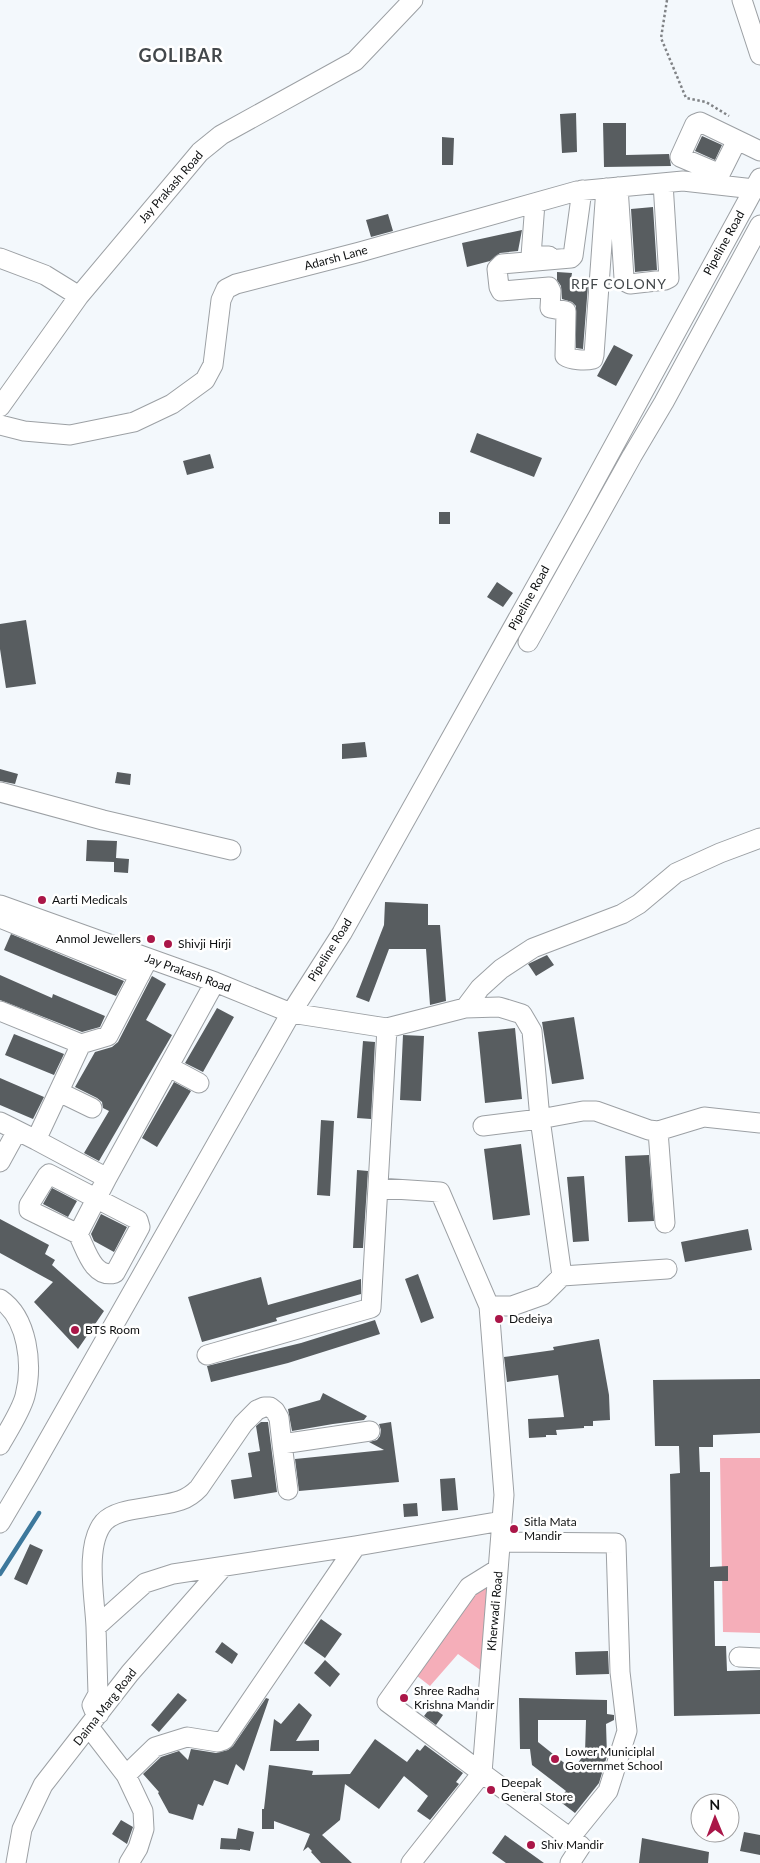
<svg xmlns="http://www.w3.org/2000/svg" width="760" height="1863" font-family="Lato,sans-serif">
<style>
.green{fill:#f5aeb9}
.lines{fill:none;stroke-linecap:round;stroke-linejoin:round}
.stream{stroke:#3d789c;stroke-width:4.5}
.building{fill:#585d60;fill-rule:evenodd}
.minor-casing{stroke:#9ca0a4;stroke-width:21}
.path{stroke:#808386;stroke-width:2.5;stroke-dasharray:2.5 2.5;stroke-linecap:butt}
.minor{stroke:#fff;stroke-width:19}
.poi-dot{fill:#aa1648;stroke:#fff;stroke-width:2}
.labels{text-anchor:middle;stroke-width:5;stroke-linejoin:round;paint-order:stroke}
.street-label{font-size:12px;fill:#0e1011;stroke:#fff}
.poi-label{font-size:12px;fill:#0e1011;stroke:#fff;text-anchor:start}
.neighbourhood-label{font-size:14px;letter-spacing:1px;fill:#43484b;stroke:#fff}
.district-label{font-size:18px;font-weight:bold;letter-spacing:1px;fill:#43484b;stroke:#fff}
</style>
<rect width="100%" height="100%" fill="#f3f8fc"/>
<path class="green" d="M720,1458h40v175l-37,-1z
M493,1580l-7,94 -28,-20 -28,32 -18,-14 59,-82z"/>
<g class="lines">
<path class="stream" d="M0,1574l39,-61"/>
</g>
<path class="building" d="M576,113l1,39 -15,1 -2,-39z
M603,123h23v32l43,-1 2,12 -67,1z
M702,136l20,9 -7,15 -20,-9z
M442,137l12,1 -1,27h-11z
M653,207l4,63 -22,2 -4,-63z
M388,214l5,17 -22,6 -5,-17z
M522,230l-4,21 -18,2 -10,8 -23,6 -5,-24z
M557,272l15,1 -1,6 10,1v5h7l-5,64 -7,-1v-42l-4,-4 -10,-3 -1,-13 -4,-6z
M614,345l19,10 -17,31 -19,-10z
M477,433l65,25 -8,19 -64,-25z
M210,454l4,14 -27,7 -4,-14z
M439,512h11v12h-11z
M497,582l16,11 -10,14 -16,-10z
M26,620l10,64 -30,4 -6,-39v-25z
M365,742l2,15 -25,2v-15z
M0,769l18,5 -3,10 -15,-3z
M117,772l14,2 -1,11 -15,-2z
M87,840l30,1 -1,17 13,1 -1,14 -14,-1v-10l-28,-1z
M385,902l43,2v21h12l6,76 -16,4 -4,-56h-37l-20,53 -13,-5 28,-72z
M11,934l113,47 -8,15 -57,-23 -55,-23z
M547,955l7,10 -18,11 -8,-12z
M0,975l52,23 1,-4 52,22 -5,11 -18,5 -82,-32z
M152,976l14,8 -20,36 26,15 -73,126 -15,-8 25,-42 -6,-3 -1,-6 -5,-4 -22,-11 20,-35 17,-5 6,-5z
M217,1008l17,9 -31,55 -18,-9z
M574,1017l10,62 -32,5 -10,-62z
M515,1028l7,71 -37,4 -7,-71z
M14,1034l50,20 -10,21 -49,-20z
M403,1035l21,1 -3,65 -21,-1z
M363,1041l12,1 -4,77 -14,-1z
M0,1078l44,19 -11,22 -33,-14z
M174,1082l17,9 -34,56 -15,-9z
M321,1120l13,1 -4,75 -13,-1z
M521,1144l9,71 -37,5 -9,-71z
M649,1155l5,66 -26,1 -3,-66z
M357,1170l11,1 -5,77h-10z
M584,1176l5,65 -16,1 -6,-65z
M52,1188l25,13 -9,16 -25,-13z
M101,1214l26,13 -13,25 -20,-11 -3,-7z
M0,1219l49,26 -4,9 10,6 -3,5 52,46 -26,38 -44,-47 19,-20 -53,-29z
M748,1229l4,21 -67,12 -4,-20z
M418,1274l16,44 -13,5 -16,-44z
M261,1277l7,28 93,-26v15l-85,24 1,3 -75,21 -14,-45z
M375,1320l5,14 -92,29 -77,19 -4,-16 94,-23z
M599,1339l10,56 1,25 -17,1v5h-9v2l-28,2 1,5h-11v2l-17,1 -1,-19 36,-2 -6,-42 -51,7 -3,-25 50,-7 -1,-3z
M760,1379v54l-47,2v12h-14l1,25h10v95l18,-1v15h-14l1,65h11l1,25 33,-1v44l-86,2 -4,-242 10,-1 -1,-27h-24l-2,-66z
M323,1393l44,23 -3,4 -31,4 -41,7 -4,-22 32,-9z
M261,1422h7l9,70 -43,7 -3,-19 21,-3 -4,-24 12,-2 -4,-25z
M391,1422l8,60 -100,9 -4,-32 89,-9 -15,-8 8,-2 3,-4 1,-6 -2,-6z
M455,1478l3,32 -16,1 -2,-32z
M417,1503l1,13 -14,1 -1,-13z
M30,1544l13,6 -16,35 -13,-6z
M321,1619l21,15 -17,24 -21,-15z
M222,1642l16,12 -6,10 -17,-12z
M608,1651l1,23 -33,1 -1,-23z
M325,1660l15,14 -10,13 -16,-14z
M178,1693l9,7 -28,32 -8,-7z
M266,1698l3,1 -25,72 -8,-7 -8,21 -14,-5 -11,26 -5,-2 -5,16 -24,-7 -11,-20 1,-1 -16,-18 18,-17 18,-6 9,9 3,-11 25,4 12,-3 5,-4z
M519,1698l88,2v14l7,1v5l-8,4 1,32 -8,27 -24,30 -17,-13 8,-9 -34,-26 -2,-16h-10zM538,1720h48l-1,33 -12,17 -35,-28z
M299,1703l13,12 -16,26 23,-1v11h-49l4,-32 7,5z
M431,1707l12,8 -7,10 -12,-9z
M375,1739l32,23 10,-13 3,2 5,-6 38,28 -7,9 3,2 -29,36 -13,-9 11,-15 -24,-20 -25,33 -34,-25 -5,36 -18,15 30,28h-31l-10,-11 1,-1 -4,-4 -5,4 7,-17 -36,-13v8h-12v-20h2l5,-44 44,6 -1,4 38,-1z
M121,1820l12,7 -6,17 -15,-10z
M238,1828l16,4 -4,19 -10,-2v1l-20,-1 1,-11 15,1z
M744,1832l16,3v20l-20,-4z
M505,1835l39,28h-38l-14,-10z
M642,1838l67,14 -1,11h-69z"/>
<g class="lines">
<defs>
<path id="minor" d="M742,0l18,55
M737,140l-17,34 -40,-17 15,-33 5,-2 60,29
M618,187l6,91 2,4 4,2 35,-4 4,-2 -6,-95
M582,190l-9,66 -2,2 -69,6 -5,5 2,18 2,4 48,-4 2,4 -1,17 16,3v2l-1,43c6,4 20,5 28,3l1,-4 12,-167
M535,203l-4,53h18
M0,258l45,17 34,21
M0,407l79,-111 121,-144 21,-17 134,-74 58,-61
M0,425l24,6 46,4 64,-13 38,-18 33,-24 8,-15 8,-65 5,-11 10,-5 124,-32 217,-61 106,-10 71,8
M528,642l104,-186 32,-54 96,-177
M0,792l103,28 128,30
M0,905l215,77 76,31 96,15 -16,280 -164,47
M0,918l140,57
M148,959l-40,77 -27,8 -45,96 71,38 108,-196
M465,1008l15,-20 21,-19 32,-21 89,-34 17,-10 37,-31 44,-20 40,-15
M0,1011l81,33
M387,1028l78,-20 34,-1 23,7 10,17 8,88 22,157
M169,1067l30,16
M59,1092l33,16
M0,1122l36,18
M483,1126l57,-7 43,-8h13l53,19 9,1 46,-14 56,6
M658,1131l7,92
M0,1162l17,-31
M379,1188l61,4 49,114 15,189 -22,278 99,73 -11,17
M78,1234l-49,-24v-5l18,-29 2,-2 89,46 2,7 -25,46c-22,6 -29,-24 -37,-39l29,-56
M0,1299c28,19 33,66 25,97 -4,15 -17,35 -25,49
M489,1306h23l31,-11 19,-19 105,-7
M370,1431l-88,13 -3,-26 -4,-7 -5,-4h-6l-7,3 -14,14 -44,64c-13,14 -27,15 -45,18 -14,3 -39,4 -50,16 -20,23 -9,77 -8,105l49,-44 28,-9 183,-28 146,-25
M282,1444l6,46
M0,1523l29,-49 262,-461 51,-80 239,-427 179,-328
M501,1542l115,1 4,129 7,59 -19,60 -38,47
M96,1627l2,67 -6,11 2,5 5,4
M739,1657l21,1
M89,1727l37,48 17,36 1,18 -6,19 -9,15
M126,1775l29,-28 32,-10 31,5 6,-2 132,-194
M16,1863l6,-34 21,-44 87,-112 93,-106
M411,1863l71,-90 -95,-71 82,-115 29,-18"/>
</defs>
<use href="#minor" class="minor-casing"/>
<path class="path" d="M667,0l-6,38 25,60 20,4 23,14"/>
<use href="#minor" class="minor"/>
</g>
<g class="poi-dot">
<circle cx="42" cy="900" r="5"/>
<circle cx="151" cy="939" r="5"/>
<circle cx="168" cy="944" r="5"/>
<circle cx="499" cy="1319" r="5"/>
<circle cx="75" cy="1330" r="5"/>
<circle cx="514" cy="1529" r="5"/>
<circle cx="404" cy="1698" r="5"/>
<circle cx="555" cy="1759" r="5"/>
<circle cx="491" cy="1790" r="5"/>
<circle cx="531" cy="1845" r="5"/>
</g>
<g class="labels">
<g class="street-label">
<text transform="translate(171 187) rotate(-49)" y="4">Jay Prakash Road</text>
<text transform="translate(724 243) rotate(-61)" y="4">Pipeline Road</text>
<text transform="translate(336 258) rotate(-15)" y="4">Adarsh Lane</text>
<text transform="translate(529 598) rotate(-61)" y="4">Pipeline Road</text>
<text transform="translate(330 950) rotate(-58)" y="4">Pipeline Road</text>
<text transform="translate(188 973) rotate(20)" y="4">Jay Prakash Road</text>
<text transform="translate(495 1611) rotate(-85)" y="4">Kherwadi Road</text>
<text transform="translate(105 1707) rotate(-52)" y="4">Daima Marg Road</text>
</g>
<g class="poi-label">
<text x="52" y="904">Aarti Medicals</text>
<text x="141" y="943" text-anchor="end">Anmol Jewellers</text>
<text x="178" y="948">Shivji Hirji</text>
<text x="509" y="1323">Dedeiya</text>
<text x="85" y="1334">BTS Room</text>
<text x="524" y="1526">Sitla Mata<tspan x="524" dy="14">Mandir</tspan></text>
<text x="414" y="1695">Shree Radha<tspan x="414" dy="14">Krishna Mandir</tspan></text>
<text x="565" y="1756">Lower Municiplal<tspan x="565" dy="14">Governmet School</tspan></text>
<text x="501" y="1787">Deepak<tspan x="501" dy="14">General Store</tspan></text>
<text x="541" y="1849">Shiv Mandir</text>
</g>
<g class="neighbourhood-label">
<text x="619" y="289">RPF COLONY</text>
</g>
<g class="district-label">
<text x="181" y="62">GOLIBAR</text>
</g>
</g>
<g transform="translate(715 1818) rotate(359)"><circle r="24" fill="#ffffff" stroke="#9f9fa0"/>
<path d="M0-4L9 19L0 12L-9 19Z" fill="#aa1648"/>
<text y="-8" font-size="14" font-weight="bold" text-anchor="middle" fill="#0e1011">N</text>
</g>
</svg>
